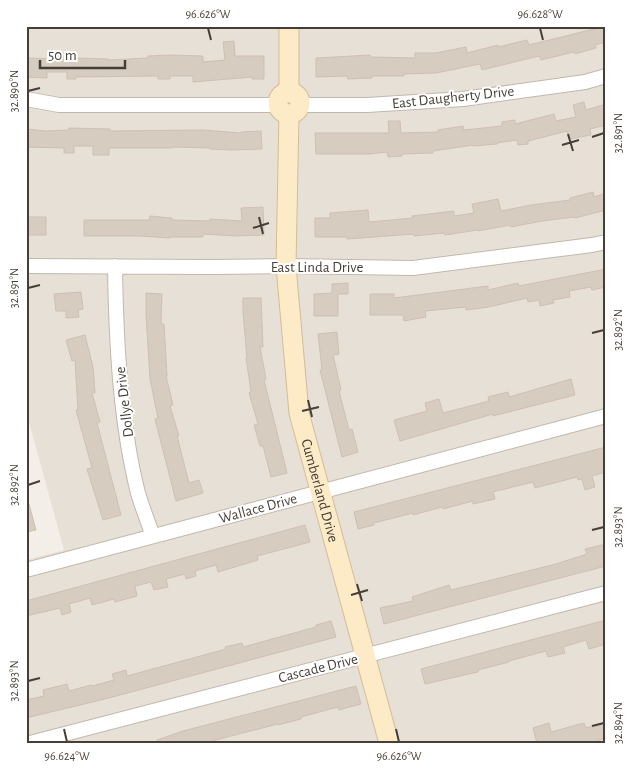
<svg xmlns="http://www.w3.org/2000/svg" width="632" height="769" font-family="'Alegreya Sans',sans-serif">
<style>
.residential{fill:#e7e0d6}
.building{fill:#d7ccc0;stroke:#cfc0b1}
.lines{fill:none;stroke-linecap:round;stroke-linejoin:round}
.street-casing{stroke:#c1b8ad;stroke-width:16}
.secondary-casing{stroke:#d2bd99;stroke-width:21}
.street{stroke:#fff;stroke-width:14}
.secondary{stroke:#fdebc8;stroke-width:19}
.ticks{fill:none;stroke:#463f37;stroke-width:2}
.labels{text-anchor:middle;stroke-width:4;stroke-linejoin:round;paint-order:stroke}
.street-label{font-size:15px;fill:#463f37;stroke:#fff}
.neatline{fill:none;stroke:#463f37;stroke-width:2}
.ticks-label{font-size:12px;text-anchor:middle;fill:#463f37}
</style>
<rect width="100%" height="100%" fill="#f3efe8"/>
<path class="residential" d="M26,26h580v717h-580v-183l38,-10 -38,-139z"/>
<path class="building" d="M606,26v16l-11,3 1,3 -21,6 -1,-2 -33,8 -2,-4 -57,14 -2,-6 -44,9 -32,1v2h-32v2l-24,1 -1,-3 -31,1v-19l54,-3 1,2 44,1v-5h20l31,-6 1,6 31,-8v2l29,-7 2,5z
M234,41l1,15h29v23h-12v-2l-59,5v-6h-23v3h-12v-3l-82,1v2h-9v-7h-20v6l-21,-1v-19l30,1v-3h20v2l33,1v1l39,-2v-2l21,-1 34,1v6l22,-2 -2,-18z
M584,102l2,8 20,-6v21l-16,4 1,6 -22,4 -2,-8 -39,10v3l-10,1 -1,-5 -20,3v1l-24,2v-1l-40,6v2l-31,1v2l-14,1 -1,-5 -18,2h-53l-1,-21h74l-1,-12h12l1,12 37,-1v-2l25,-4 1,4 38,-4v-4l13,-2v4l39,-10 2,7 20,-4 -3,-12z
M69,128l41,1v2l93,-1 38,3v-1l20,-1 1,18 -31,1 -21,-1v-1l-38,-1v1h-63v7h-16v-9h-19v7h-10v-5l-38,-1v-18l19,2 24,-1z
M593,192l1,5 12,-4v17l-31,8 -1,-1 -32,4 -31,6 -1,-2 -32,6v-1l-33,5 -1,-2 -30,3v-2l-67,5v-2h-32v-19h15v-5l38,-3 1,12 44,-4 -1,-2 42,-5v5l20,-3 -2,-9 26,-5 3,12 30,-6 39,-5v-2z
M263,207l1,28 -28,1 -33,-2v3h-33v1l-30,-2h-56v-16h65l1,-4 22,2v2l38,1v-2l32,2 -1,-13z
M26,217h20v18h-20z
M606,269v18l-14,3 -1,-3 -22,4 1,6 -17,3 1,3 -14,3 -1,-6 -11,2 -1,-4 -38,9 -23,3v-3l-41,4 1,6 -22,4 -1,-6h-33v-21h24v4l94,-12v4l30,-7 1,3z
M348,283v11h-10v22h-24v-22l18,-1v-9z
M81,292l2,17 -5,1 1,7 -13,1v-7h-10l-2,-17z
M146,293l16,1 -1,30h3l3,52h-1l7,29 -3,1 9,30h-2l12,47 10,-3 4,13 -27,8 -21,-82 3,-1 -8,-39 -4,-66z
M243,298h18l2,49h-3l6,32 -2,1 23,93 -16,4 -8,-31h-3l-6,-21 4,-1 -9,-31 2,-1 -5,-34h1l-4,-46z
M337,332l2,22 -6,1 8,35 -2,1 10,39 3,-1 6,23 -16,5 -22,-87h2l-4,-36z
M85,335l8,32 2,26h-3l8,29 -3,1 24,92 -18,5 -16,-51 5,-1 -16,-58h2l-3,-50 -3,1 -6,-21z
M571,379l4,16 -82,21v-2l-93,27 -6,-21 33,-9 -2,-8 14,-4 4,14 46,-12 -1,-4 20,-5 1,5z
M606,447v25l-14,4 3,11 -10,3 -3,-11 -4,1 -1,-3 -42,11 -2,-6 -40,10 2,7 -22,5v-3l-30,8 -1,-2 -29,8v-2l-39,10v2l-16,4 -4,-17z
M26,504h3l7,26 -10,2z
M305,525l5,17 -53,14 1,4 -40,12 -2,-7 -21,6 1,5 -10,3 -1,-5 -19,5 2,8 -14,3 -3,-8 -16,4 2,10 -22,6 -1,-3 -22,6 -2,-7 -21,6 2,8 -9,3 -2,-7 -34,8v-15z
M606,544v22l-222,58 -4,-16 33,-7 -1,-4 37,-12 2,5 105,-26 31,-10 -2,-5z
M606,620v24l-17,5 -3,-9 -23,7 2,6 -17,4 -2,-6 -37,10v1l-31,8v2l-53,12 -4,-15z
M331,621l5,16 -227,61 -83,20v-18l18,-4 -1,-6 24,-6 2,7 22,-6 1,1 22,-6 -2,-6 14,-4 1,6 99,-27 -1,-2 17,-4 1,4 73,-20v-2z
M356,686l5,18 -22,6 -1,-3 -37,10v2l-23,6v-1l-74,19h-47v-3l26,-9z
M606,722v16l-16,5h-53l-4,-15 16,-5 2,9 33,-9 2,5z"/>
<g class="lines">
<defs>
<path id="street" d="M26,99l33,6h220
M300,105h67l96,-6 122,-17 21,-6
M26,266l184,1 76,-1 127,2 179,-23 14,-3
M115,266c1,73 5,156 23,227 4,14 10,29 15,43
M26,570l580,-154
M30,743l576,-150"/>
<g id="secondary">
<path d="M289,26v67"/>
<circle cx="289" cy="103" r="11"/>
<path id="s1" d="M289,114l-3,152 13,147 90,330"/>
</g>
</defs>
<use href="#street" class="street-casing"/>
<use href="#secondary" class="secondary-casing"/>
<use href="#street" class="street"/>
<use href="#secondary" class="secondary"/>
</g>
<path class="ticks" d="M208,28l3,12M540,28l3,12M28,91l12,-3M568,134l5,17M592,137l12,-4M562,145l17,-5M259,217l4,17M253,228l16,-5M28,288l12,-3M592,333l12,-3M308,400l4,17M302,411l17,-4M28,485l12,-4M592,530l12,-3M357,584l5,17M351,595l17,-5M28,681l12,-3M592,726l12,-3M64,729l3,13M396,729l3,13"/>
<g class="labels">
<g class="street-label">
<text transform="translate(453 97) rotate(-6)" y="5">East Daugherty Drive</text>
<text x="317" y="272">East Linda Drive</text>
<text transform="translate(124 402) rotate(-97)" y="5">Dollye Drive</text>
<text dy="5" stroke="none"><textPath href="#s1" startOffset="380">Cumberland Drive</textPath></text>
<text transform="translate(258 508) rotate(-15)" y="5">Wallace Drive</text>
<text transform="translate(318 668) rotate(-14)" y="5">Cascade Drive</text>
</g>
</g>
<rect width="632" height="769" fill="none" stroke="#ffffff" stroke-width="55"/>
<path d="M40 60v8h85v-8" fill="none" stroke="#463f37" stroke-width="2.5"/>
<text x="48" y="60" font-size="15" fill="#463f37" stroke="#ffffff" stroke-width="4" paint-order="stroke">50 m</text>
<rect x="28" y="28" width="576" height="714" class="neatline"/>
<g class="ticks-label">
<text x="208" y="18">96.626°W</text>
<text x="540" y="18">96.628°W</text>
<text transform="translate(14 91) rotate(-90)" y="4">32.890°N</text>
<text transform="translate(618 133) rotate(-90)" y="4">32.891°N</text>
<text transform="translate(14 288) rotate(-90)" y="4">32.891°N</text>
<text transform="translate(618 330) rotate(-90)" y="4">32.892°N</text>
<text transform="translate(14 485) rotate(-90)" y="4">32.892°N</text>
<text transform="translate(618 527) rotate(-90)" y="4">32.893°N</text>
<text transform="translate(14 681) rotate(-90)" y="4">32.893°N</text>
<text transform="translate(618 723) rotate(-90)" y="4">32.894°N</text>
<text x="67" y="760">96.624°W</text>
<text x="399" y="760">96.626°W</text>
</g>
</svg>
